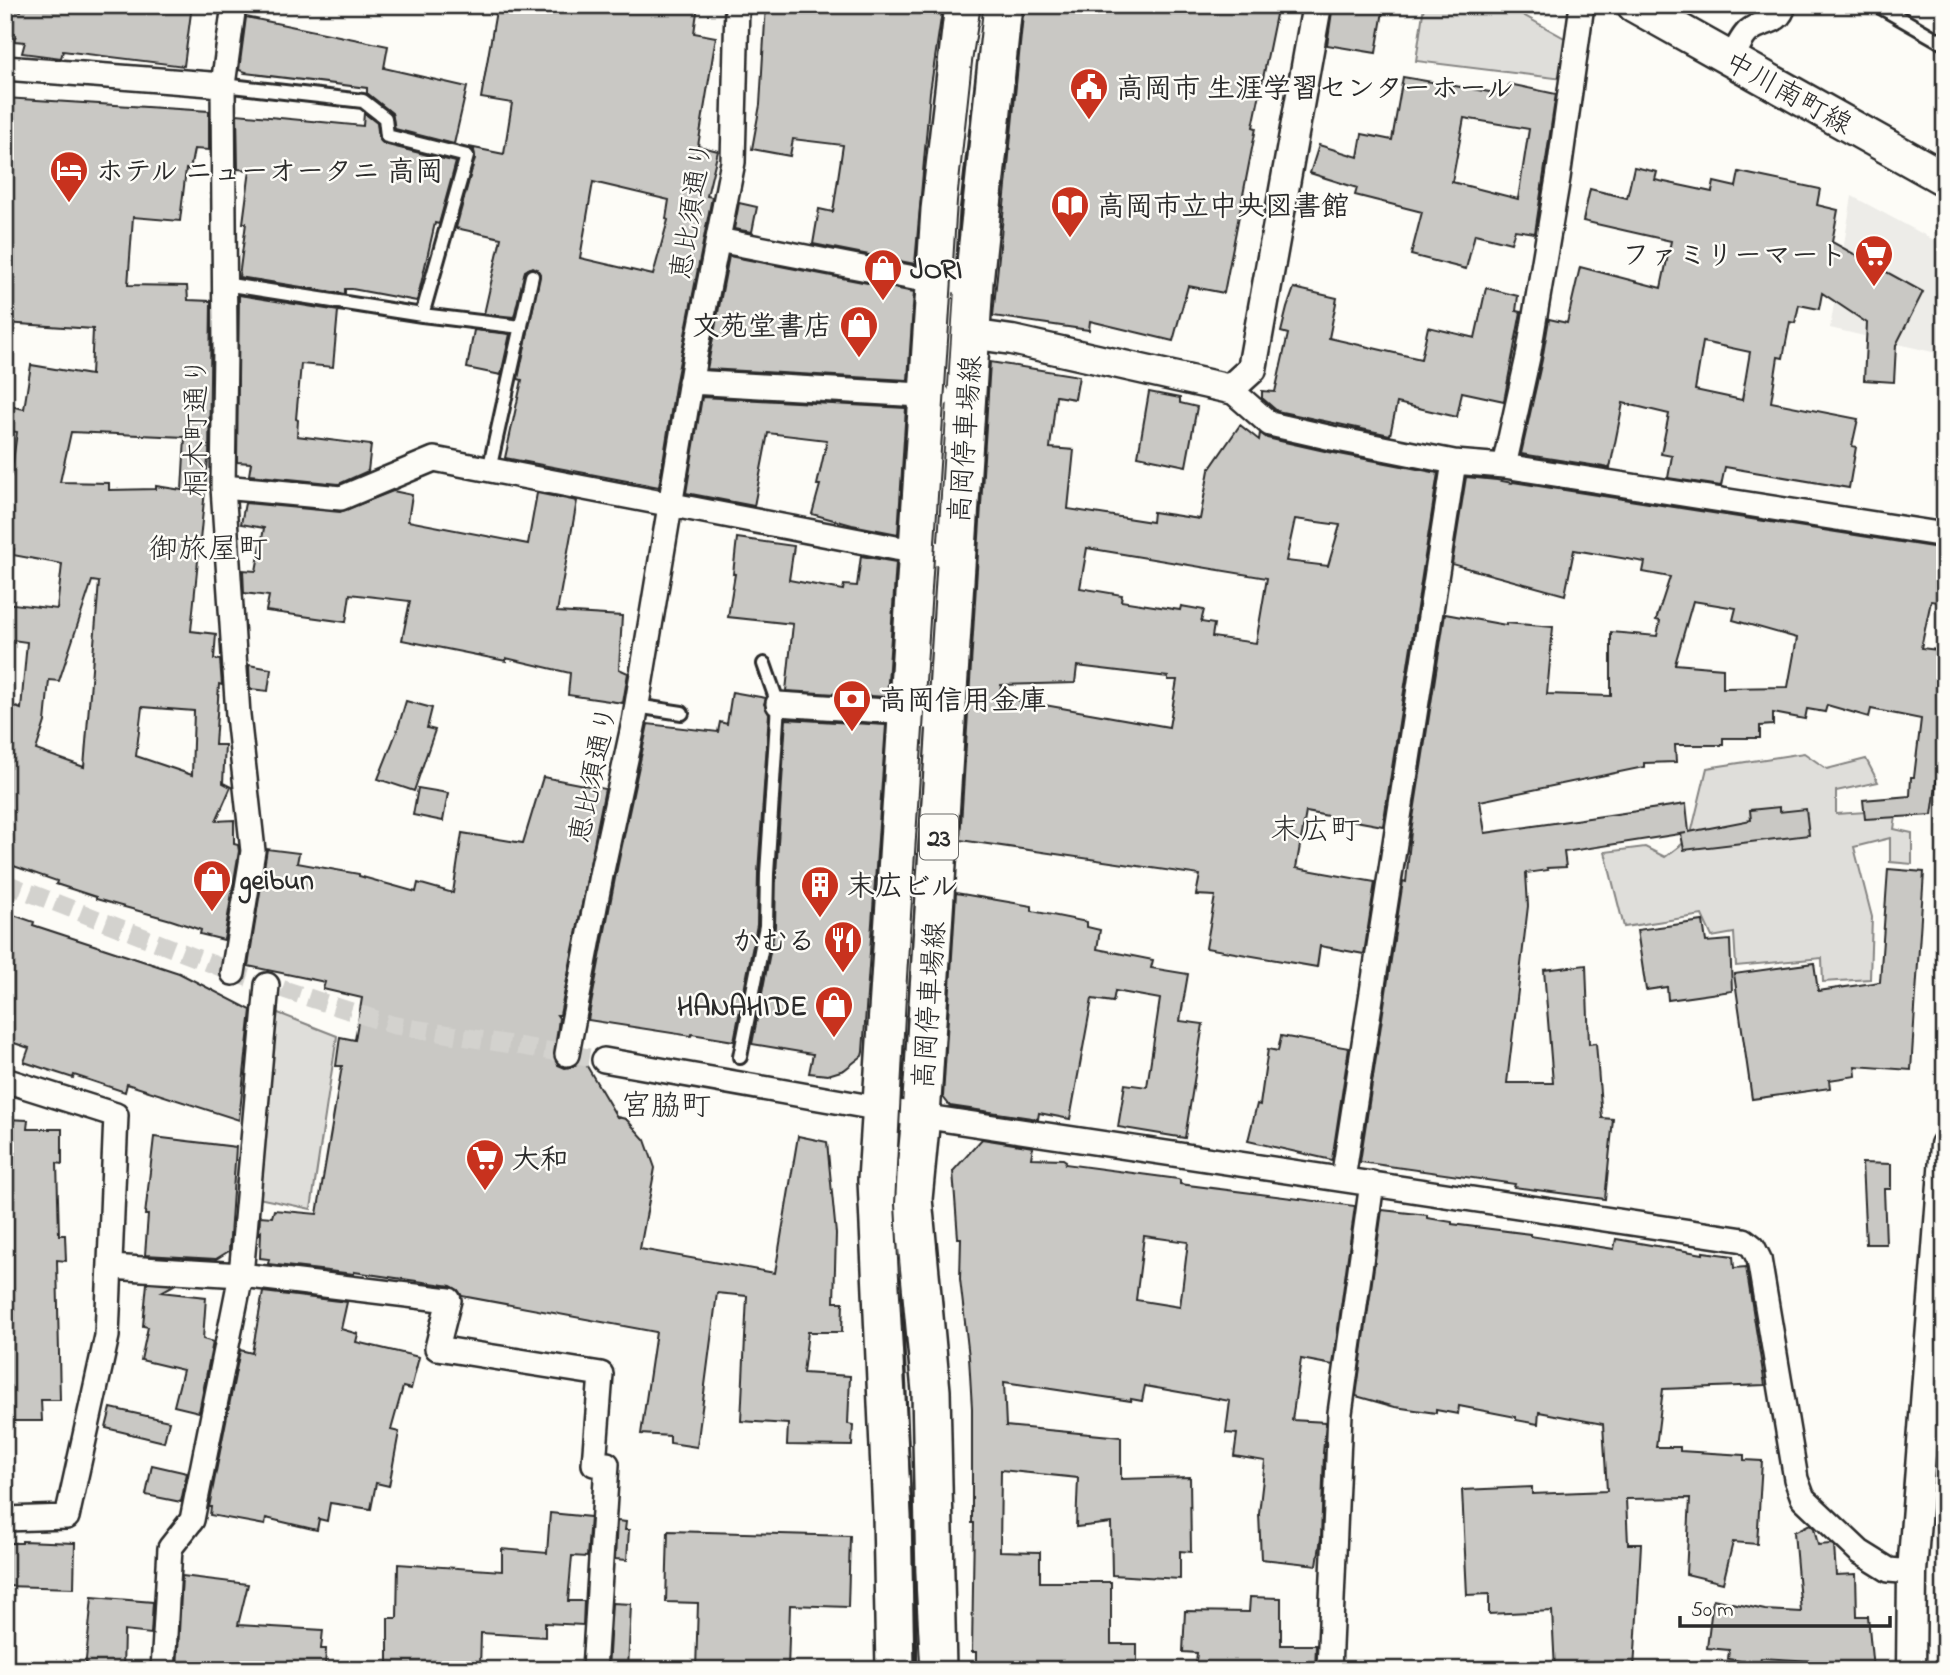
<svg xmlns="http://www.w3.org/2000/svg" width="1950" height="1675" font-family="'Indie Flower','Klee One',sans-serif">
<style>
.built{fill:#edece8}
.green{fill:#dfdeda;stroke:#858482;stroke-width:2}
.building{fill:#c9c8c4;stroke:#2b2b2b;stroke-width:2;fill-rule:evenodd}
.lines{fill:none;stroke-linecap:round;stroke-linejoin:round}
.pedestrian-tunnel{stroke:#d3d2ce;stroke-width:18;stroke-dasharray:18 9;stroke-linecap:butt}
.service-casing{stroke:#2b2b2b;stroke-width:18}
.minor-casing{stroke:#2b2b2b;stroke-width:28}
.tertiary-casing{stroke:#2b2b2b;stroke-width:33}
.secondary-casing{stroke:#2b2b2b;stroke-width:38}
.primary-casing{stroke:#2b2b2b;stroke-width:42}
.service{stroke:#fdfcf7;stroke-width:12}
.minor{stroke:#fdfcf7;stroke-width:23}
.tertiary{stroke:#fdfcf7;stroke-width:28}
.secondary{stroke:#fdfcf7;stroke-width:33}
.primary{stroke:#fdfcf7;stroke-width:37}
.tram{stroke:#2b2b2b;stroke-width:2}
.labels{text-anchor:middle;stroke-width:5;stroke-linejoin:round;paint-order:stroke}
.shield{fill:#fdfcf7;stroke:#6a6a68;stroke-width:2}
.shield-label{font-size:26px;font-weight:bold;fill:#2b2b2b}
.poi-label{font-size:28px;font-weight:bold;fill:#2b2b2b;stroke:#fdfcf7;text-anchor:start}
.street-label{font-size:28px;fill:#2b2b2b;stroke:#fdfcf7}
.neighbourhood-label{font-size:30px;fill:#2b2b2b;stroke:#fdfcf7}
</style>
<rect width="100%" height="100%" fill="#fdfcf7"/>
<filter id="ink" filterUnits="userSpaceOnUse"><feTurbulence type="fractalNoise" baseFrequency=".0143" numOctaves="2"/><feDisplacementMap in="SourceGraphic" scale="14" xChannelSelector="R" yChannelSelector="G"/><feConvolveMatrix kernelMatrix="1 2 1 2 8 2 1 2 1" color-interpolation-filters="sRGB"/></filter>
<g filter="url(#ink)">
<path class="built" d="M1852,196l93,50v109l-115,-27z"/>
<path class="green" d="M1424,5h81l63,35 -5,39 -147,-18z
M1804,753l23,16 39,-10 12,23 -42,9v23l61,-4 -3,19 18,4v31l-22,-2v-24l-36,9 18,70 -2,62 -47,3 -1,-24 -86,8 -2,-33 -22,4 -10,-22 -78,12 -19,-75 40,-5 20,10 25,-19 17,-70z
M273,1011l64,25 -26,173 -53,-11z"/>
<path class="building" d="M22,5h170l-8,61 -121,-15 -2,7 -39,-5 3,-11 -11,-1 2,-6 -11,-2v-24l16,2z
M497,5h201l-4,28 22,4 -18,109 20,5 -11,45 5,1 -36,184 -17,106 -154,-29 17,-78 -4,-1 22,-105 -3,-5 -4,-2 -8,4 -11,46 -30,-3 17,-76 -45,-10 19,-70 -1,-8 -5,-3 35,7 8,-51 -31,-5zM593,182l76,18 -3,19 2,1 -15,55 -73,-17z
M766,5h177l-13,87 -15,172 -102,-20 6,-35 14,3 10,-67 -50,-6 -3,17 -38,-7 8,-44z
M1024,5h254l-25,122 3,1 -32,165 -36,-7 -15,55 -83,-20 -1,9 -96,-14z
M1333,5h51l-8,48 -49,-8z
M246,17l142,29 -4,22 83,19 -13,57 -59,-15 -3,-16 -25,-20v-5l-122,-15 1,-1 -7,-2z
M1403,77l104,18 2,-11 47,10 -21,139 -20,-3 -4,13 -36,-9 -9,35 -55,-14 11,-43 -67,-17 2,-7 -47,-15 9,-28 39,12 4,-23 30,6zM1464,118l65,11 -11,70 -66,-17z
M5,98l204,13v39l-15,-1 -4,21 -4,-1 -6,52 -47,-4 -5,68 59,1 1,14 23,1 -2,159h-1l-17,171 25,3 -2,25 6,1 2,25 -3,-1 -4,61h10l-2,38 8,4 -15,34 18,-1v24l4,1 1,6 -15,89 -24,-6 1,-4 -30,-10 -75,-21v-2l-40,-13 1,-3 -52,-18v-160l16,6 6,-67 -22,-3v-36l52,6 5,-45 -49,-9 1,-6 -9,-1v-73l6,1 6,-44 -12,-2v-25l19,4 7,-44 60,10 2,-46 -88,-6zM71,432l114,5 -3,53 -26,-4v3l-47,1v-7l-49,-1zM92,581l7,1 -15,185 -48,-17 9,-28 4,-42 10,1zM142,707l52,4 -2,64 -56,-19z
M364,113l13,10 2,15 5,6 72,18 -17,62 -4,-1 -18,78 -65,-12h-7v5l-106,-17 7,-54h-3l7,-53 -12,-1 -1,-55 126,12z
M1634,167l23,5 -2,8 57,12 2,-10 22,5 3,-15 81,17 -3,16 21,5 -6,32 91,50 -27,53 -2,37 -30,-2 3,-57 -45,-30 -3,16 -20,-4 -4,18 -5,-1 -7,36 -5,-1 -7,45 87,17 -6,27 4,1 -7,41 -124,-21 -4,19 -53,-8 4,-22 -11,-2 8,-40 -46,-11 -13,65 -89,-14 21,-94 7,-41 18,4 13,-56 81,21 10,-47 -88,-20 7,-32 37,9zM1703,342l47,10 -8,48 -47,-10z
M739,203l18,4 -5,25 -18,-3z
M729,256l185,36 -6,88 -201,-11z
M1294,288l43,10 -8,40 92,21 7,-32 47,11 11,-50 32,8 -2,15 5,1 -17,89 -42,-9 -5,25 -60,-14 -7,32 -113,-24 -15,-13v-7l13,1 13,-58 -7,-2 6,-24z
M239,295l106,17 -7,-1 -5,56 -32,-3 -5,55 2,1 -1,16 74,9 -3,26 -29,13 -90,-9 2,-12 -14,-1z
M474,330l36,4 -9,41 -34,-7z
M990,362l89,14 -4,23 -19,-3 -6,52 24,2 -6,59 84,13 1,-10 47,7 9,-49 31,-45 19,15 1,-7 7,5 62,14 109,21 -55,353 -77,-14 -10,56 79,14 -11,72 -44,-8 -3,21 -111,-19 9,-52 -19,-1 4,-20 -240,-35zM1295,519l45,6 -12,41 -42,-5zM1087,548l180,30 -11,65 -44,-6 2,-13 -13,-2 3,-12 -23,-4 -1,4 -59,-9 1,-6 -42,-7zM1077,666l91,11v3h9l-8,47 -169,-30 1,-12 74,-2z
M1149,392l31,6v5l17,4 -11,59 -48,-10z
M702,397l204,11 -8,126 -46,-9 -40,-11 8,-29h-3l10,-45 -59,-7 -14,73 -68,-13z
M1466,477l31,3 15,3 1,-1 432,67v54l-14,-2 -10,47 24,3v56l-4,28h2l-11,80 -67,4 -2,-19 47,-4 1,-19h3l7,-58 -50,-10 -2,8 -42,-12 -2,7 -18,-3 -2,10 -32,-6v12l-13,1v12h-37v7h-48l1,17 -32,1v4l-164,34 5,32 201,-29 3,28 62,-12 -1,-10 29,-3v5l27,-3 3,26 -125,15 -3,-16 5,-1 -122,19 2,15 -19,1 1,2 -22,3 2,33 -21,177h46l-9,-113 42,-5 3,79 7,-1 6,75 11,1 -8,80 -91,-12 1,-3 -155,-22 43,-281 3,1 5,-51 34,-217 61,11v-2l47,4 -6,67 64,2v-64l46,4 3,-15 -4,-1 14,-43 -27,-5 2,-10 -71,-12 -9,45 -113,-31zM1693,601l43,7 -3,12 64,18 -9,49 -65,1v-20l-48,-4z
M393,491l19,4 -4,26 120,23 9,-51 40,8 -20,111 65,4 -3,53 9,4 -5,30 -55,-8 2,-22 -64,-15v3l-104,-21 8,-39 -60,-7 -4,28 -80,-11 3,-15 -25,-3 -1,-23 13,1 8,-43 -23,-4 4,-21 95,9z
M737,538l57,8 -5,34 54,10 1,-5 13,1 4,-30 35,6 -9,135 -101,-6 7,-67 -65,-7 7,-43h-2z
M249,665l22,4 -3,22 -18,-2z
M732,692l34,6 -2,6 5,10 -11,159 -1,52 -23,116 -42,-7 -1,2 -103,-16 27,-142 33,-154 70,8 2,-10 7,2z
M406,701l26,7 -5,20 8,2 -21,61 -36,-12 19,-48z
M786,719l100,6 -23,327 -1,4 -18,14 -16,5 -19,-2 4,-19h-1l-60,-10 23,-117 1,-53z
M543,777l62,12 -45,226h-3l2,3 -5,40 4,7 7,3 6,-1 6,-3 4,-8 36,61 9,2 19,21 10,28 -15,81 135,24 23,-137 29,6 9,92 -2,68h9l-1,30h-34l-5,41 47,3 -2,48 5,1 -1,21 -65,-1 1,-21 -47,-3 6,-125 -30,-3 -20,154 -27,-4v-7l-29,-2 15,-102 -194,-36 -4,-6 -7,-4 -97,-14v2l-86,-10 1,-5 -9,-1 1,-26 -2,2 1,-18 12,1 2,-7 43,4 25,-148h-6l4,-29 15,3 7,-42 -39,-9 2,-7 -77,-16 19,-117 32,4 -2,10 62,11v2l57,16 2,-9 35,10 9,-60 61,10z
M418,788l30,5 -5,28 -30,-6z
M1888,869l36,3 -13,198 -56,-4 1,10 -27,4 1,8 -78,11 -18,-125 80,-11 4,28 62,-9z
M956,893l76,13v5l55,11v5l13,3 -3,19 56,11 -2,8 37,6 -8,47 23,3 -18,114 -67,-11 7,-43 22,3 13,-88 -45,-8 -2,11 -21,-3 -22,120 -31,-6 -1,6 -88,-13 -7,-9z
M5,912l29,10 -1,3 146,48 72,37 -12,110 -112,-36 -2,8 -51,-17 -1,3 -49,-16 5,-14 -24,-8z
M1703,921l3,21 24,-2 2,51 -64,9 -1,-13 -21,3 -9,-60z
M1281,1036l68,12 -17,112 -84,-19 9,-37 3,1 8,-56 10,2z
M5,1119l23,1 -1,9h35v35l-5,-1 2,72h6l1,26 -9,-1 3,140h-19l1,21h-37z
M154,1137l82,10 -7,104 -13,8 -71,-4 3,-40h-3z
M982,1139l51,8 -2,11 32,1 3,2 -1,3 113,15 2,1v4l175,22 -22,159 -32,-6 -9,61 34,2 -3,31h1l-3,85 -4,27 -56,-6 -2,-45 6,-53 -31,-5 3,-22 -11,-1 4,-32 -85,-15 -3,15 -11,-2v2l-127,-19 2,44 115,11v42l69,-2 1,75 -11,-1v28l-68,-4 -1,-52 -35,4 2,-49 -77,-8 -1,81 40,1v30h71v62h26v26h-161v-18h-4l2,-129h-2v-115l-3,-51 -9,-78 1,-41h-3l-5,-67zM1144,1236l44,6 -8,65 -44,-7z
M1862,1163l29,1v25h-7l2,55h-20z
M1382,1210l45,5v3l25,4v2l78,10v2l84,13 2,-10 87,15v-2l30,4 1,12 12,-1 19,118 -102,4 -7,58h24v4l64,4v5l18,1 -5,83 -24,-2 -10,41 -37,-9 4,-76 -64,1 2,45h13l-7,126h-79l-3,-59 -63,3v-20l-22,1 -5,-105 70,-3v7l75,-3 -4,-67 -64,-12 -1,12 -22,-4v-3l-57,-11 -1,8 -22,-4v3l-41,-6 -39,-11z
M147,1283l27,2 -13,7 45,5 -3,42 10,3 -14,70 -25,-6 9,-36 -42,-10 7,-33 -5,-1z
M263,1292l84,10 -6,27 17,5 -2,8 63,15 -8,32 -8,-2 -12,43 8,2 -10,54 -13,-3 -5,26 -41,-6 -3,18 -8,-2 -2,11 -51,-12 -1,7 -55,-10 1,-8h-2l31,-157 12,3z
M111,1408l58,13 -5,21 -58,-14z
M152,1465l35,8 -6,29 -35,-7z
M550,1513l40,4 -3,40 -15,-1 -4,45h16l-1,24 -38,-2v14l-64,-4 -1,37h-92v-52h9l1,-54 104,7v-22l45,4z
M617,1521l9,1 -1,8h4l-2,30 -12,-1z
M1810,1524l4,4 4,17 13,-1 3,2 2,29 20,-1 1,42h11l5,54h-42l-1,-8 -69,-4 -1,6 -32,-5 1,-9 -22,-2 6,-49 52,11 36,2 -7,-80z
M668,1531l182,5 -2,71 -58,-2 -2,65h-92l2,-67 -32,-1z
M22,1541l53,2 -1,45 -69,-2v-43h17z
M182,1576l66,8 -10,41 85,5 -2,19h5l-1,21h-148z
M92,1597l61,5 -2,32 -27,-3 -1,39h-38z
M1250,1597l31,1v47h35l-1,25h-120l2,-17 -14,-1 2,-41 64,1z
M612,1603l19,1 -3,66h-20z"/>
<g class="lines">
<path class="pedestrian-tunnel" d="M5,883l215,84 13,6 160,52 211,35"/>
<defs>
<path id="service" d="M1877,5l68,39
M223,85l140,16 22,17 2,18 80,20 -45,159
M224,284l198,31 99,12
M489,470l43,-194
M636,706l46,7
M740,1057l26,-131 1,-52 11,-170 -14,-40"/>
<path id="minor" d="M1731,60c4,-7 11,-24 18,-29 12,-11 31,-6 35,-26
M5,68l218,17
M718,240l196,38 60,4
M690,382l249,14
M1230,389l40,35 62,14 122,24 50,4 441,69
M1504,466l24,-109 30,-179 24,-173
M223,487l118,11 93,-39 462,89 60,8
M778,704l108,7 60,9
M233,973l20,-122 -15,-136 -15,-228 2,-138 -2,-264 11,-80
M567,1054l34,-179 33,-153 61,-366 38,-194 4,-157
M604,1060l317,56 823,124 9,7 6,12 37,220 7,19 57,54 29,18 23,2
M5,1080l111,35 -9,221 -40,181 -62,2
M1343,1179l111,-717
M110,1267l131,8 208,25 -12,48 164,26 -7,90h13l-13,206
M163,1670l7,-122 22,-28 49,-245 26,-290
M1329,1670l11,-257 32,-230"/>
<path id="tertiary" d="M970,334l42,6 218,49 22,-20 65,-364
M1911,1670l1,-98 33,-427"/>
<path id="secondary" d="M1634,5l311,174"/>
<path id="primary" d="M895,1670l-3,-156 -15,-334 63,-970 24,-205
M937,1670l-6,-279 -18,-192 8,-83 53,-834 29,-277"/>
</defs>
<use href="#service" class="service-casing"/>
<use href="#minor" class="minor-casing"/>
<use href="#tertiary" class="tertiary-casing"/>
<use href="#secondary" class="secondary-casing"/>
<use href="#primary" class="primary-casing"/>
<use href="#service" class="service"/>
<use href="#minor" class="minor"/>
<use href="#tertiary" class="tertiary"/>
<use href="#secondary" class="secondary"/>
<use href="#primary" class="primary"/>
<path class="tram" d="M918,1670l2,-7 -25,-459 12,-227 50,-776 15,-139 9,-57"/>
</g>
</g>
<defs>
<symbol id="civic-pin" viewBox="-11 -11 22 30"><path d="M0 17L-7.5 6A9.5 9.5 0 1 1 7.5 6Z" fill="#c8321e" stroke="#fdfcf7"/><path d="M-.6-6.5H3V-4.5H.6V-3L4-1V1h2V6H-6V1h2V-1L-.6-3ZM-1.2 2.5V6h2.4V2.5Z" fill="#fff"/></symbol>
<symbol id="hotel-pin" viewBox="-11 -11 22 30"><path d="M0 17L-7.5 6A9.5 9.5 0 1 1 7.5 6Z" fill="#c8321e" stroke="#fdfcf7"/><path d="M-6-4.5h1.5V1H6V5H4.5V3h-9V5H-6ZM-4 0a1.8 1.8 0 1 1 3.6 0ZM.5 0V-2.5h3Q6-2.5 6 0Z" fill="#fff"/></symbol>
<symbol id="library-pin" viewBox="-11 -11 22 30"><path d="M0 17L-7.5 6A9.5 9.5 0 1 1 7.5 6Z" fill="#c8321e" stroke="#fdfcf7"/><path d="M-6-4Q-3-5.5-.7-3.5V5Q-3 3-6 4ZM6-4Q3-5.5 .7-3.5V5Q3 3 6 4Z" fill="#fff"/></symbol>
<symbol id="supermarket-pin" viewBox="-11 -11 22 30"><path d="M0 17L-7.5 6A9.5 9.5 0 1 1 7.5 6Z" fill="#c8321e" stroke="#fdfcf7"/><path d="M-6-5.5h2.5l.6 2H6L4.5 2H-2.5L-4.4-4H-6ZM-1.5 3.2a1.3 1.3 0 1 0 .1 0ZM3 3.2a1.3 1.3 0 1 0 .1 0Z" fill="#fff"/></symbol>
<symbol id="shop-pin" viewBox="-11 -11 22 30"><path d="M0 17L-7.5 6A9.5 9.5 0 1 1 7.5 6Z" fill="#c8321e" stroke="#fdfcf7"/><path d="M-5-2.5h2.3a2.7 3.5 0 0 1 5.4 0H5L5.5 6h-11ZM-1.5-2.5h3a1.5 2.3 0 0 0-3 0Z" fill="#fff"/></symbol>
<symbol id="bank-pin" viewBox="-11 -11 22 30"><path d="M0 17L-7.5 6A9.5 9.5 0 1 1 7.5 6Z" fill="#c8321e" stroke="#fdfcf7"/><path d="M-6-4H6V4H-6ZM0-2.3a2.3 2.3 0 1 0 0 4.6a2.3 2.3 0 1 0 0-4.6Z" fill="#fff"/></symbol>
<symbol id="building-pin" viewBox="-11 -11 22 30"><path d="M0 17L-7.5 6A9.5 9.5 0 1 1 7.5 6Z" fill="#c8321e" stroke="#fdfcf7"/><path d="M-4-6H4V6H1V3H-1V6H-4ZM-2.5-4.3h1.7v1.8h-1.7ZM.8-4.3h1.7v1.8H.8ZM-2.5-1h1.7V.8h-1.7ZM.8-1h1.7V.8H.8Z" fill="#fff"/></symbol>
<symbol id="restaurant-pin" viewBox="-11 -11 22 30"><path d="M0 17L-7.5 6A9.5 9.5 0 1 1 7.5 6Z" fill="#c8321e" stroke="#fdfcf7"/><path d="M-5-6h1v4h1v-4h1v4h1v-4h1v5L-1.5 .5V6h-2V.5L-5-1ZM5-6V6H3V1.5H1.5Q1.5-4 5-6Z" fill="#fff"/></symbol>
</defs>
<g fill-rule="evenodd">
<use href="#civic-pin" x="1067" y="65" width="44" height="60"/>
<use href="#hotel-pin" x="47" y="148" width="44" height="60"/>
<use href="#library-pin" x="1048" y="183" width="44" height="60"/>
<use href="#supermarket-pin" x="1852" y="232" width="44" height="60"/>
<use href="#shop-pin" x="861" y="246" width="44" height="60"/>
<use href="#shop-pin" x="837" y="303" width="44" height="60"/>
<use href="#bank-pin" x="830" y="677" width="44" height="60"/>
<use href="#shop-pin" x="190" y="857" width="44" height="60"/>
<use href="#building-pin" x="798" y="863" width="44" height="60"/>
<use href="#restaurant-pin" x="821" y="918" width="44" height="60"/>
<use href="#shop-pin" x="812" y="983" width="44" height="60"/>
<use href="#supermarket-pin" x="463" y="1136" width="44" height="60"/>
</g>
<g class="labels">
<rect class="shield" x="920" y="814.5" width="38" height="45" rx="5"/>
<g class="shield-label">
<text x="939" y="846">23</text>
</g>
<g class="poi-label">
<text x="1116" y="97">高岡市 生涯学習センターホール</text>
<text x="96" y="180">ホテル ニューオータニ 高岡</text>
<text x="1097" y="215">高岡市立中央図書館</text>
<text x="1847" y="264" text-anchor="end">ファミリーマート</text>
<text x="910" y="278">JORI</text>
<text x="832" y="335" text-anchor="end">文苑堂書店</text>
<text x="879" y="709">高岡信用金庫</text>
<text x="239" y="889">geibun</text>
<text x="847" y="895">末広ビル</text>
<text x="816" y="950" text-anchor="end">かむる</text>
<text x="807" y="1015" text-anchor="end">HANAHIDE</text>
<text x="512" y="1168">大和</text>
</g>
<g class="street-label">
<text transform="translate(1789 92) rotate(29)" y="10">中川南町線</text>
<text transform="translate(690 210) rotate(-81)" y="10">恵比須通り</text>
<text transform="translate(195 427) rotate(-90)" y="10">桐木町通り</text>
<text transform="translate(964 439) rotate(-86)" y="10">高岡停車場線</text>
<text transform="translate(592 774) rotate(-78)" y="10">恵比須通り</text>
<text transform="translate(928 1005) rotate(-86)" y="10">高岡停車場線</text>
</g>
<g class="neighbourhood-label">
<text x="208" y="558">御旅屋町</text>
<text x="1315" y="839">末広町</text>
<text x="666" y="1115">宮脇町</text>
</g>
</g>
<rect width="1950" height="1675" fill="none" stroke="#fdfcf7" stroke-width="28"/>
<rect x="14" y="14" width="1922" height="1647" fill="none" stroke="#2b2b2b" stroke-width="2.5" filter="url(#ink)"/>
<path d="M1680 1616v10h210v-10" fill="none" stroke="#2b2b2b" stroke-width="3.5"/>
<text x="1691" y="1616" font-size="21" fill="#2b2b2b" stroke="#fdfcf7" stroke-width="5" paint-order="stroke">50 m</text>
</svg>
